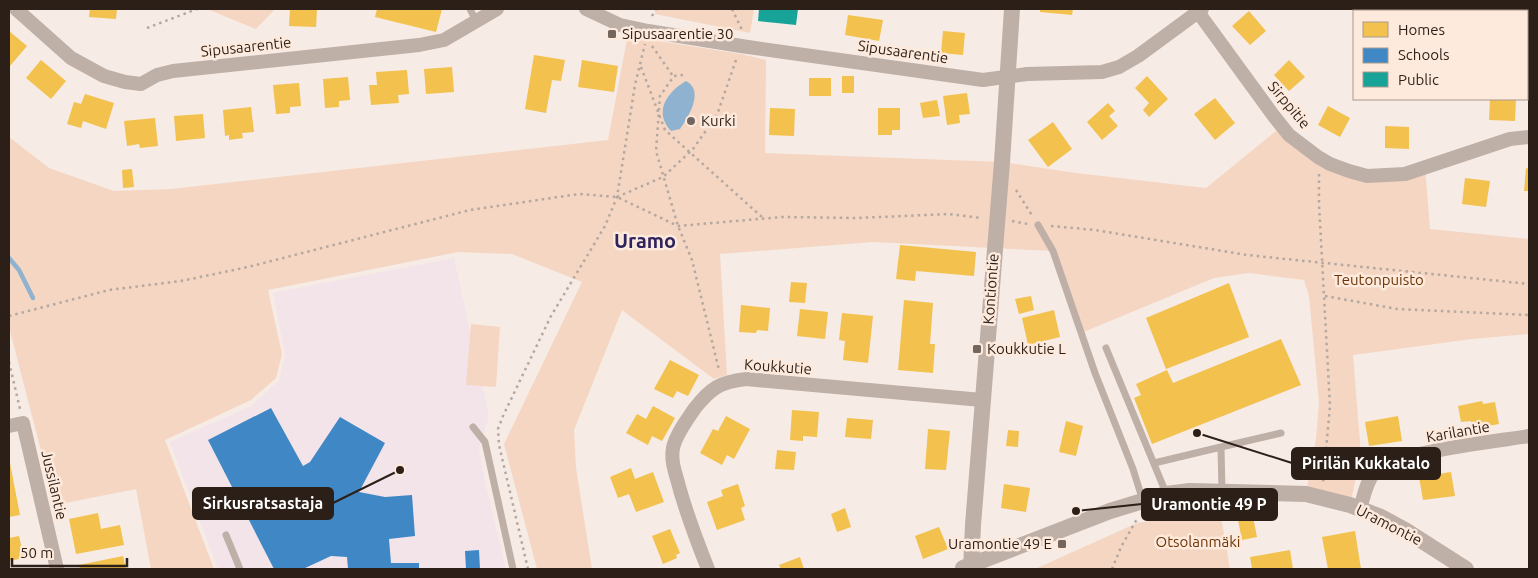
<svg xmlns="http://www.w3.org/2000/svg" width="1538" height="578" font-family="Ubuntu,sans-serif">
<style>
.education{fill:#f3e4ea}
.green{fill:#f5d6c2}
.water{fill:#8eb2cf}
.homes{fill:#f2c14e}
.schools{fill:#3f88c5}
.public{fill:#17a398}
.lines{fill:none;stroke-linecap:round;stroke-linejoin:round}
.stream{stroke:#8eb2cf;stroke-width:4.5}
.path{stroke:#b4a8a1;stroke-width:2.5;stroke-dasharray:2.5 4;stroke-linecap:butt}
.service{stroke:#beafa7;stroke-width:7}
.minor{stroke:#beafa7;stroke-width:14}
.tertiary{stroke:#beafa7;stroke-width:16}
.poi-dot{fill:#72665f;stroke:#feeadd;stroke-width:2}
.labels{text-anchor:middle;stroke-width:5;stroke-linejoin:round;paint-order:stroke}
.poi-label{font-size:15px;fill:#2b1f17;stroke:#feeadd;text-anchor:start}
.street-label{font-size:15px;fill:#2b1f17;stroke:#feeadd}
.park-label{font-size:15px;fill:#6d3606;stroke:#feeadd}
.district-label{font-size:20px;font-weight:bold;fill:#2f235d;stroke:#feeadd}
.leader{fill:none;stroke:#2b1f17;stroke-width:2}
.callout-dot{fill:#2b1f17;stroke:#feeadd;stroke-width:2}
.callout{fill:#2b1f17;stroke:#2b1f17;stroke-width:2}
.callout-label{font-size:16px;text-anchor:middle;font-weight:bold;fill:#fff}
</style>
<rect width="100%" height="100%" fill="#f6ebe5"/>
<path class="education" d="M454,258l35,158 -10,33 6,33 21,87h-288l-48,-127 81,-36 28,-25 6,-26 -12,-62z"/>
<path class="green" d="M207,9h68l-19,20z
M656,9h98l-4,24 -95,-19z
M627,39h19l95,15 25,6 -1,93 237,9 74,11 130,15 76,-62 67,45 76,-3 5,61 99,10v95l-57,5 -119,16 8,100 -11,50 -44,-11 10,-55 3,-37 -10,-106 -5,-16 -55,-7 -35,5 -133,55 -28,-82 -180,-9 -153,12 7,121 -13,4 -92,-69 -48,120 2,38 16,101h-55l-33,-125 78,-162 -70,-28 -54,-2 -190,38 14,64 -6,24 -25,22 -86,40 49,129h-63l-15,-80 -81,16 -46,-178v-190l40,31 65,23 57,-2 437,-49z
M471,324l29,3 -4,60 -30,-2z
M1220,511l10,58h-195l102,-46z"/>
<path class="water" d="M686,81c19,10 2,36 -6,48l-9,2c-18,-19 -4,-39 15,-50z"/>
<path class="homes" d="M90,9h27l-1,10 -27,-2z
M290,9h27l-1,18 -27,-1z
M377,9h65l-6,23 -61,-15z
M1040,9h33l-1,6 -32,-3z
M1495,9h26l-1,2h-25z
M1249,11l17,20 -16,14 -18,-19z
M848,15l35,5 -4,21 -34,-6z
M9,31l18,15 -17,20 -1,-1z
M943,31l22,2 -2,22 -22,-2z
M534,55l31,5 -4,21 -9,-1 -6,33 -21,-4z
M41,60l25,21 -15,18 -25,-21z
M582,60l36,6 -4,26 -36,-5z
M1289,60l16,17 -16,14 -15,-16z
M452,67l2,25 -28,2 -2,-25z
M407,70l2,24 -11,1 1,8 -28,2 -2,-20h8l-1,-13z
M842,76h12v17h-12z
M1147,76l21,23 -19,18 -6,-7 6,-7 -14,-15z
M348,77l2,23 -11,1v6l-14,1 -2,-29z
M809,78h22v18h-22z
M299,83l2,23 -11,1v6l-14,1 -3,-29z
M967,93l3,21 -11,1 1,8 -13,2 -4,-29z
M85,94l29,9 -8,26 -23,-8 -2,7 -14,-4 7,-22 7,2z
M1215,98l20,25 -20,17 -21,-26z
M1490,99h26l-1,22 -26,-1z
M937,100l3,16 -17,2 -3,-15z
M1108,103l7,8 -6,5 9,10 -16,14 -15,-18z
M1328,106l22,12 -10,19 -22,-12z
M251,107l3,25 -12,1 1,5 -14,2v-5l-4,1 -2,-26z
M770,108l25,1 -1,27 -25,-1z
M878,108h22v22h-8v5h-14z
M203,114l2,24 -29,3 -2,-25z
M155,118l3,28 -18,2 -1,-4 -12,2 -3,-25z
M1053,122l19,27 -24,18 -20,-27z
M1385,126l24,1v22l-24,-1z
M1526,168l3,1v22h-5z
M132,169l2,18 -11,1 -1,-18z
M1465,178l25,3 -4,26 -24,-3z
M900,245l76,7 -2,24 -58,-5 -1,10 -19,-2z
M791,282l16,1 -2,20 -16,-1z
M1229,283l20,54 -83,32 -20,-51z
M1031,296l3,14 -15,4 -4,-15z
M904,300l29,3 -3,41h5l-2,29 -35,-3z
M741,305l29,3 -2,23 -11,-1 -1,3 -17,-1z
M800,309l28,3 -3,27 -28,-3z
M1054,310l6,27 -32,8 -6,-27z
M842,313l31,3 -5,47 -25,-3 2,-19 -6,-1z
M1281,339l20,46 -149,59 -18,-46 7,-3 -5,-11 31,-14 6,13z
M670,360l29,15 -11,21 -11,-5 -4,7 -19,-9z
M1482,401l1,3 12,-2 4,22 -27,5 -1,-8 -10,1 -3,-16z
M653,406l22,12 -13,23 -10,-5 -4,9 -22,-12 11,-19 9,5z
M792,410l27,2 -2,25 -14,-1v5l-13,-1z
M726,416l24,13 -16,30 -7,-4 -5,10 -22,-12 13,-24 5,2z
M1398,416l4,25 -33,5 -4,-24z
M847,418l26,2 -2,19 -26,-2z
M1066,421l17,5 -7,30 -17,-4z
M928,429l22,2 -4,39 -21,-1z
M1008,430l11,1 -1,16 -12,-1z
M777,450l19,2 -2,18 -19,-1z
M9,463h1l10,52 -11,2z
M631,468l4,11 18,-7 11,30 -28,10 -7,-18 -11,4 -8,-21z
M1451,472l4,24 -32,4 -4,-23z
M738,484l7,22 -4,2 4,12 -28,10 -10,-28 16,-6 -2,-6z
M1004,484l26,4 -4,24 -25,-4z
M845,508l6,19 -14,5 -6,-18z
M98,513l3,16 19,-4 4,20 -48,9 -7,-35z
M1253,517l4,20 -15,3 -4,-20z
M939,527l9,22 -25,10 -8,-23z
M670,529l10,24 -4,2 1,3 -14,6 -11,-28z
M1355,531l6,38h-33l-6,-32z
M19,536l5,22 -15,3v-23z
M1290,550l3,19h-41l-2,-12z
M123,556l3,13h-46l-1,-4z
M800,557l4,12h-23l-2,-4z"/>
<path class="schools" d="M271,408l32,58 7,-4 30,-45 45,26 -26,49 26,5 27,-2 3,41 -26,3 2,24h28v6h-71l-1,-12 -16,-1 -28,13h-29l-66,-129z
M479,550l1,19h-14l-1,-18z"/>
<path class="public" d="M759,9h39l-2,16 -38,-4z"/>
<g class="lines">
<path class="stream" d="M9,258l10,12 14,28"/>
<path class="path" d="M732,9l11,23
M652,16l4,-7
M147,28l50,-19
M652,46l21,30
M641,67l24,63 98,88
M683,75l-9,1 -14,20 -4,55 22,75 14,34 27,110
M1319,174v30l11,202 -7,77
M1016,190l17,27
M617,197l46,-20 30,-28 24,-34 19,-55
M1012,221l16,3
M1051,226l44,4 152,25 282,29
M1325,296l72,13 132,6
M9,316l100,-26 72,-9 67,-14 222,-57 109,-16 38,3 61,29 104,-9 75,1 92,-4 32,4
M9,362l11,47
M528,569l-29,-124 -1,-16 5,-13 48,-100 54,-90 12,-29 18,-112 10,-41
M1112,569l9,-22 16,-28"/>
<path class="service" d="M470,9l6,12
M1038,225l15,26 42,122 38,96 10,32
M1106,348l60,145
M473,427l12,15 28,127
M1221,447l60,-14
M1154,463l67,-16 1,44
M226,535l14,34"/>
<path class="minor" d="M16,9l55,49 33,18 21,6 16,2 16,-9 16,-4 246,-26 25,-5 53,-31
M586,9l34,16 28,6 93,15 242,34 44,-6 75,-2 17,-5 19,-11 64,-47
M1198,12l75,103 16,20 29,22 12,7 19,7 18,5 38,-2 105,-35 19,-2
M9,426l14,-3 34,146
M1360,508c4,-11 6,-26 14,-35 17,-21 125,-32 155,-37
M708,569c-12,-30 -23,-59 -31,-90 -3,-10 -6,-20 -4,-31 3,-14 14,-28 22,-40 16,-20 25,-26 51,-29l236,21"/>
<path class="tertiary" d="M963,568l147,-57 56,-17 24,-3 116,3 44,11 31,12 24,13 61,39
M971,569l2,-44 29,-363 10,-153"/>
</g>
<g class="poi-dot">
<rect x="607" y="29" width="10" height="10" rx="2.5"/>
<circle cx="691" cy="121" r="5"/>
<rect x="972" y="344" width="10" height="10" rx="2.5"/>
<rect x="1057" y="539" width="10" height="10" rx="2.5"/>
</g>
<g class="labels">
<g class="poi-label">
<text x="622" y="39">Sipusaarentie 30</text>
<text x="701" y="126">Kurki</text>
<text x="987" y="354">Koukkutie L</text>
<text x="1052" y="549" text-anchor="end">Uramontie 49 E</text>
</g>
<g class="street-label">
<text transform="translate(246 47) rotate(-6)" y="5">Sipusaarentie</text>
<text transform="translate(903 52) rotate(8)" y="5">Sipusaarentie</text>
<text transform="translate(1289 105) rotate(50)" y="5">Sirppitie</text>
<text transform="translate(991 289) rotate(-86)" y="5">Kontiontie</text>
<text transform="translate(778 367) rotate(4)" y="5">Koukkutie</text>
<text transform="translate(1458 432) rotate(-10)" y="5">Karilantie</text>
<text transform="translate(54 485) rotate(77)" y="5">Jussilantie</text>
<text transform="translate(1389 525) rotate(27)" y="5">Uramontie</text>
</g>
<g class="park-label">
<text x="1379" y="285">Teutonpuisto</text>
<text x="1198" y="547">Otsolanmäki</text>
</g>
<g class="district-label">
<text x="645" y="248">Uramo</text>
</g>
</g>
<path class="leader" d="M1197 433L1292 463M400 470L333 503M1076 511L1142 504"/>
<g class="callout-dot">
<circle cx="1197" cy="433" r="5"/>
<circle cx="400" cy="470" r="5"/>
<circle cx="1076" cy="511" r="5"/>
</g>
<g class="callout">
<rect x="1292" y="448" width="148" height="31" rx="5"/>
<rect x="193" y="488" width="140" height="31" rx="5"/>
<rect x="1142" y="489" width="135" height="31" rx="5"/>
</g>
<g class="callout-label">
<text x="1366" y="469">Pirilän Kukkatalo</text>
<text x="263" y="509">Sirkusratsastaja</text>
<text x="1209" y="510">Uramontie 49 P</text>
</g>
<rect width="1538" height="578" fill="none" stroke="#2b1f17" stroke-width="20"/>
<rect x="1353" y="10" width="175" height="90" fill="#feeadd" stroke="#aa998e"/>
<rect x="1363" y="22" width="25" height="15" fill="#f2c14e" stroke="#aa998e"/>
<text x="1398" y="35" font-size="15" fill="#2b1f17">Homes</text>
<rect x="1363" y="48" width="25" height="15" fill="#3f88c5" stroke="#aa998e"/>
<text x="1398" y="60" font-size="15" fill="#2b1f17">Schools</text>
<rect x="1363" y="72" width="25" height="15" fill="#17a398" stroke="#aa998e"/>
<text x="1398" y="85" font-size="15" fill="#2b1f17">Public</text>
<path d="M12 558v8h115v-8" fill="none" stroke="#2b1f17" stroke-width="2.5"/>
<text x="20" y="558" font-size="15" fill="#2b1f17" stroke="#feeadd" stroke-width="4" paint-order="stroke">50 m</text>
</svg>
